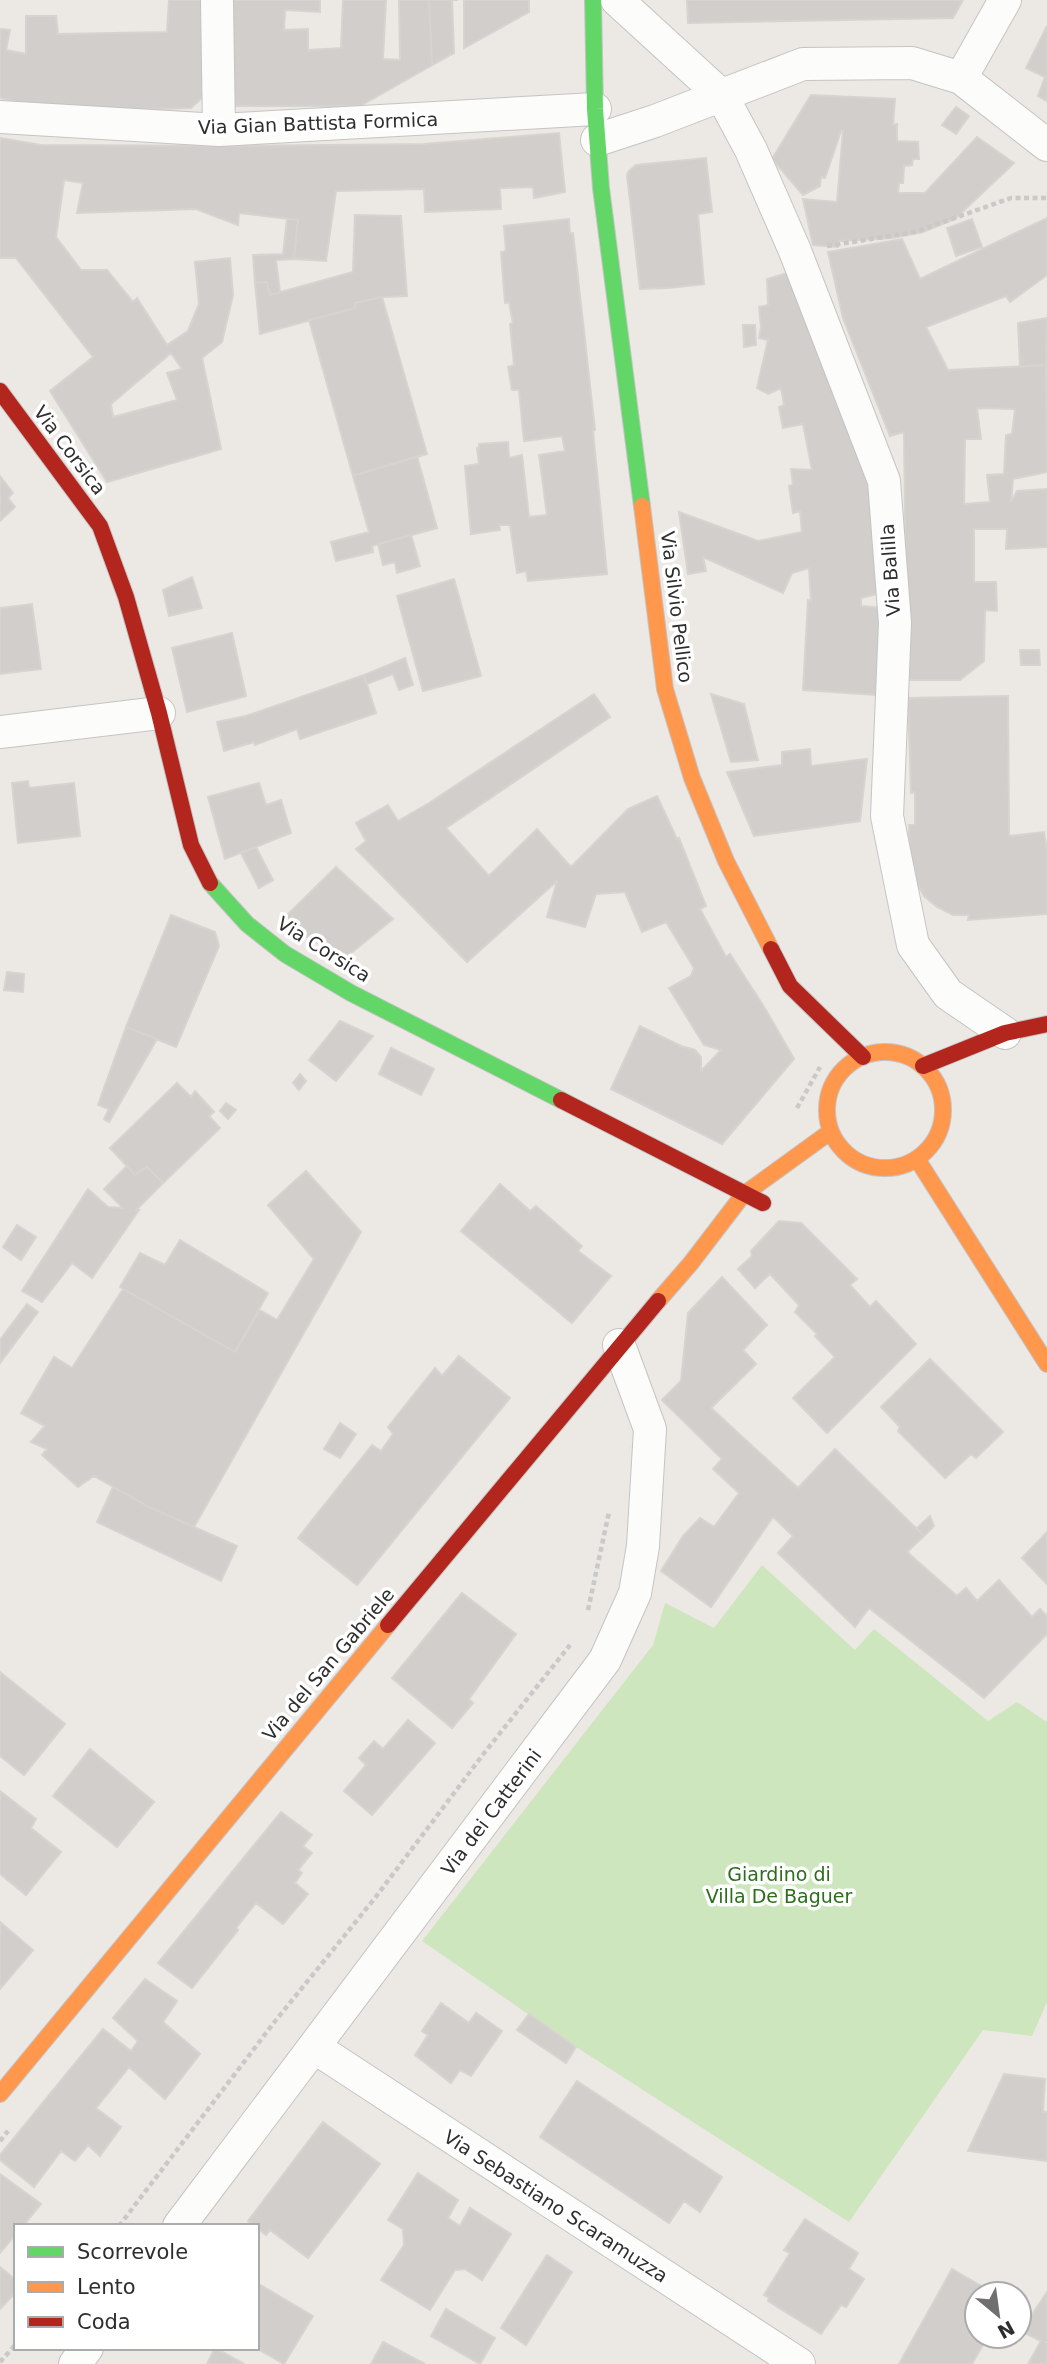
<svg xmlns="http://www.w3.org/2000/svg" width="1047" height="2364" font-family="'DejaVu Sans',sans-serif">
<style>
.green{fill:#cee6be}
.building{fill:#d1cecb;stroke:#d7d4d0;stroke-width:2;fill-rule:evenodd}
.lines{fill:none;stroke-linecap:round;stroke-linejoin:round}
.street-casing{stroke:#c5c4c5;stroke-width:34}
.fast-casing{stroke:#c5c4c5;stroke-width:18}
.slow-casing{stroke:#c5c4c5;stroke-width:18}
.jam-casing{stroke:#c5c4c5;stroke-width:18}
.path{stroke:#c9c9c8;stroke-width:4.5;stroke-dasharray:5 3.5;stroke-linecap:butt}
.street{stroke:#fcfcfb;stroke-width:32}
.fast{stroke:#63d668;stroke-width:16}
.slow{stroke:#ff974d;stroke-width:16}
.jam{stroke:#b3261e;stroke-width:16}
.labels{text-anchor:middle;stroke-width:7;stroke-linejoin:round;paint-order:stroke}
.street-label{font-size:19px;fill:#2e2e2e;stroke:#fff}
.park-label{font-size:19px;fill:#2c6e1b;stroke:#fff}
</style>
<rect width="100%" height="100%" fill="#ece8e4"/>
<path class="green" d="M762,1565l93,85 19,-21 114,92 29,-19 30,20v280l-15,34 -49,-6 -134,192 -273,-175 -154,-106 231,-296 12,-42 49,25z"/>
<path class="building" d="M169,0h34l1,96 -13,12 -134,4 -57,-14v-69l10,1 -4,20 20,4v-38h30l2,18 109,-2z
M231,0h89v12l-35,-2 -1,20 24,-1v21l33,-2 2,-48h43l-3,59 17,1 -1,-60h59h-29l3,64h2l-74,42h-129z
M429,0h23l2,53 -20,11h-2z
M464,0h65v12l-65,36z
M687,0h276l-10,18 -265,5z
M1047,26v75l-9,-5 7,-19 -19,-9z
M811,95l84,4 -2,26 4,-1v17l21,1 1,17h-6l-1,6 -8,1 -1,17h-4l-1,10h27l52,-56 37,26 -59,56 -32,13 -31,6 -53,3 -1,6 -25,-2 -10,-46 34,3 6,-71h-2l-16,47 -4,-1 -1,9 -17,9 -31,-36z
M956,107l13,9 -13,18 -14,-9z
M559,133l6,59 -31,6 -1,-11 -33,1 1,21 -76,3 -1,-23 -88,2 -10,70 -32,-2 4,-39 -59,-7 -1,12 -42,-16 -119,4 6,-30 -19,-3 -8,57 25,33h26l26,32 4,-4 30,47 21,-14 11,-27 -4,-42 35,-4 3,37 -11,47 -20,16 19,91 -114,33 -57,-91 43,-34 -77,-99h-16v-120l41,7 198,1 185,-2zM171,353l11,16 -15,4 10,27 -64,17 -2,-13z
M706,158l6,54 -14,2 6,70 -36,4 -28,1 -13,-114 2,-4 7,-6z
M355,215l46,1 6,80 -25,1 -27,6v5l-95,26 -5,-51 12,-1 3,13 83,-23z
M1047,218v57l-37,27 -4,-6 -80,31 22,43 98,-5 1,107 -34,7 -2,23 6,-11 30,-2v58l-41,2 1,-20h-33v53h22l1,29 -12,-1 -1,51 -24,19h-53l-3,-248 -14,4 -47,-118 -15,-66 74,-13 18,40zM977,408l38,1 -3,25 -6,1 -2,39 -17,1 3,27 -26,2 1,-65h16z
M287,219l11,1 -4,39 -18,1 4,32 -10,3 -3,-13 -12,1 -2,-28 30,-1z
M569,219l1,15 3,-1 22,197 -2,1 14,143 -79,7 -2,-10 -9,2 -7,-48h-11l1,5 -29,4 -6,-68 14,-2 -2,-16h2v-4l29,-2 1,16 13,-3 7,62 18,-2 -8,-60 26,-4 -3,-15 -38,5 -5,-51h-7l-4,-23 6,-2 -4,-41 3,-1 -4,-21 -4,1 -4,-51 5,-1 -2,-25z
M972,219l10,28 -26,9 -9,-28z
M788,273l76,188 18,94 3,37 -24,6v8l21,2 -6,87 -73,-5 5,-90 3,1 -2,-33 -17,5 -9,20 -80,-36 3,14 -18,3 -9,-62 79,29 44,-9 -2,-21 -7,2 -4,-27 4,-1 -2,-16 21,1 -9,-46 -20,4 -4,-21 5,-2 -3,-17 -13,6 -11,-6 11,-48 -9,-2 2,-11 -2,-20 9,-2 -1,-26z
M382,297l45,157 -74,22 -44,-156 46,-12v-5z
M1047,318l-1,47 -26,2 -2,-44z
M743,325h12l1,20 -12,2z
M417,456l20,72 -65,18 1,6 -37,9 -5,-19 38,-10 -16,-56z
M0,476l13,17 -5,5 7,9 -15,14z
M411,535l9,31 -23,7 -2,-11 -12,3 -5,-21z
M192,577l10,31 -33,8 -6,-26z
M454,579l27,97 -58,15 -26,-95z
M32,604l9,65 -41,5v-66z
M232,633l14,63 -59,16 -15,-64z
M1020,650h19l1,15h-19z
M405,658l8,27 -14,5 -6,-16 -26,10 -3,-9z
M364,675l12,38 -76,26 -3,-10 -42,16 -1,-3 -30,9 -7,-29 29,-6z
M594,694l16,23 -164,111 43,48 48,-47 34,38 57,-58 29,-13 20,43 2,-1 27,68 -6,3 26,48 4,-3 36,56 28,49 -72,85 -111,-55 29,-63 41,20 14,4 6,7v14l20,-21 -17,-5 -35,-57 22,-12 3,-8 -28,-46 -24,10 -17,-40 -29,2 -11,33 -38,-10 10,-36 -90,81 -111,-113 10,-8 -10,-18 32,-18 10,16 31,-18z
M711,694l33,10 14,56 -27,2z
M1008,696l1,140 35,-4 3,19v63l-79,6 1,-5h-16l-16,-8 -13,-11 -8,-15 -2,-15h-5v-41h6v-33l-4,1 -3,-95z
M810,749l1,17 56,-7 -7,62 -106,15 -27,-64 55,-7v-13z
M28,781l1,7 45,-5 6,53 -62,7 -6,-60z
M259,783l7,22 15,-5 10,33 -66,26 -17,-62z
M256,847l17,33 -14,8 -18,-35z
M336,867l57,52 -48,39 -65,-36z
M171,915l44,17 4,14 -43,101 -50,-20z
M7,972l17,2 -1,18 -19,-2z
M340,1021l33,15 -37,45 -27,-21z
M126,1027l31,12 -48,83 -5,-3 5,-10 -11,-4z
M391,1048l43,21 -13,26 -42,-21z
M300,1074l6,7 -7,9 -6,-7z
M177,1083l14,14 4,-6 19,21 -5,4 11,12 -57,55 -16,-16 -12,8 -25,-27z
M226,1103l10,7 -8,9 -8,-8z
M127,1166l8,9 12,-8 16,16 -27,27h3l-47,68 -20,-15 -30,39 -20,-11 66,-102 20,18 15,1 -19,-19z
M306,1171l55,61 -167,295 -45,-20 -55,-31 -16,11 -36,-32 5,-6 -16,-7 14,-16 -24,-13 33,-56 18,11 51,-79 112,63 25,-42 17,10 37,-61 -46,-54z
M500,1184l30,27 6,-5 46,40 -4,5 33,25 -39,47 -111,-92z
M779,1221l22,2 56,56 -7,6 20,22 6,-6 40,43 -89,89 -34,-35 42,-41 -20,-21 2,-2 -22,-22 4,-7 -29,-31 -15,14 -17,-19 14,-13 -1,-5z
M17,1225l19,12 -15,23 -18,-13z
M180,1240l88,53 -33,59 -115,-65 20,-34 25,12z
M722,1277l45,48 -24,25 13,14 -45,44 87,80 37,-39 89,87 -17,16 50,44 9,-8 11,13 22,-21 33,37 8,-8 7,7v18l-63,64 -115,-90 -14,19 -77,-74 15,-17 -20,-19 -62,90 -50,-36 22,-35 17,-18 14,9 25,-34 -26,-24 9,-10 -60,-59 19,-19 7,-68z
M27,1304l11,8 -38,51v-23z
M459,1356l51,42 -153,187 -59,-47 74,-93 9,6 12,-17 -5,-7 47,-59 7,8z
M930,1359l73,73 -27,26 -5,-4 -26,24 -47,-47 2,-4 -19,-20z
M340,1423l16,11 -16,24 -16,-9z
M113,1487l36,20 88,39 -16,35 -124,-59z
M930,1516l4,10 -10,10 -7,-8z
M1047,1532v52l-25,-26z
M462,1593l54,41 -47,65 4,4 -21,25 -60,-50z
M0,1672l65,52 -41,51 -24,-19z
M408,1720l27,23 -63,72 -28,-24 22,-26 -7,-7 15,-17 9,8z
M90,1749l64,53 -37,45 -64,-51z
M0,1791l36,28 -5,9 30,24 -35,43 -26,-21z
M281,1812l31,23 -9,11 9,7 -14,17 4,3 -7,10 13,11 -25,30 -27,-21 -20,25 2,2 -46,58 -34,-25z
M0,1922l33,28 -33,39z
M145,1979l32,22 -14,21 37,32 -35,45 -36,-32 -33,41 25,19 -21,29 -12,-11 -13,16 -14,-10 -27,36 -34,-27v-5l103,-126 28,22 7,-10 -25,-23z
M441,2003l28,20 7,-10 26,18 -31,45 -11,-6 -9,13 -36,-28 13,-20 -6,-4z
M529,2014l47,33 -10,16 -49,-33z
M1004,2074l41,5 -2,33h4v49l-79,-10z
M577,2081l145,96 -22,35 -16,-11 -15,22 -129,-86z
M323,2122l57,42 -72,94 -38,-28 -4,5 -18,-14z
M418,2173l40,27 -10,18 12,8 10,-18 41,26 -29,46 -17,-11 -10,1 -25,40 -49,-30 23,-35 -1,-16 -15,-9z
M0,2174l41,30 -18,22h-7v8l-16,19z
M805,2219l53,34 -9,16 15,10 -18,28 -5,-2 -20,29 -53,-33 1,-3 -5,-3 26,-42 -6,-3z
M547,2255l25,17 -46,73 -25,-17z
M0,2267l16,13v12l-16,17z
M952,2269l43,25h-18v42h11l-16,28h-73z
M257,2283l56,33 -29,48 -28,-16z
M1047,2292v48l-2,3 2,1v20h-19l13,-23 -20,-10z
M446,2309l49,29 -15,26 -49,-28z
M383,2342l42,22h-54z
M215,2348l29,16h-37z"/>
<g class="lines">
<defs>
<path id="street" d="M217,0l2,130
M617,0l105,96 29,54 44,101 89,230 11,142 -8,193 26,129 35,49 57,39
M961,78l44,-78
M0,117l219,13 376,-21
M597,140l58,-19 148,-57 109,-1 49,15 86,67
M0,732l159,-19
M314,2047l485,317
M179,2226l426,-566 30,-67 8,-47 7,-117 -31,-84
M75,2364l12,-16"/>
<path id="fast" d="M593,0l2,109 6,79 41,318
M210,883l37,41 38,30 66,39 210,107"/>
<path id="slow" d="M642,506l23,183 27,89 34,83 45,88
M827 1110a58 58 0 1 1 116 0a58 58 0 1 1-116 0Z
M917,1159l130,205
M658,1301l33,-38 52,-68 87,-63
M0,2094l388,-469"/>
<path id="jam" d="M0,391l100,135 26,71 33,116 32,132 19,38
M771,949l19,37 73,71
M923,1066l82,-33 42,-9
M561,1100l202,103
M388,1625l270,-324"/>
</defs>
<use href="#street" class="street-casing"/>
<use href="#fast" class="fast-casing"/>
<use href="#slow" class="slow-casing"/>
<use href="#jam" class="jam-casing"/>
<path class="path" d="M827,246l88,-14 96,-34h36
M797,1108l23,-41
M588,1610l21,-98
M0,2141l8,-10
M119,2226l157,-206 99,-122 110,-146 85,-107
M0,2362l16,-18"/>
<use href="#street" class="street"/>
<use href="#fast" class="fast"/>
<use href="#slow" class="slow"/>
<use href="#jam" class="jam"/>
</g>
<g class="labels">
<g class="street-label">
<text transform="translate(318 123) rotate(-2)" y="7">Via Gian Battista Formica</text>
<text transform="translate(70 450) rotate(53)" y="7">Via Corsica</text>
<text transform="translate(890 570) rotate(-94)" y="7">Via Balilla</text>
<text transform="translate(677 607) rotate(83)" y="7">Via Silvio Pellico</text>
<text transform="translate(324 949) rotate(32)" y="7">Via Corsica</text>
<text transform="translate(328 1664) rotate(-50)" y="7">Via del San Gabriele</text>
<text transform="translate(491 1812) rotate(-53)" y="7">Via dei Catterini</text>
<text transform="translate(556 2206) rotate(33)" y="7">Via Sebastiano Scaramuzza</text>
</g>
<g class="park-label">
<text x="779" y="1881">Giardino di<tspan x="779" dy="22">Villa De Baguer</tspan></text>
</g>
</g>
<rect x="14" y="2224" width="245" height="126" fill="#ffffff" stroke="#ababab" stroke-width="2"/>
<rect x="28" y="2247" width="35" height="10" fill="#63d668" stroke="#ababab" stroke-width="2"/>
<text x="77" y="2259" font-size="21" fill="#2e2e2e">Scorrevole</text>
<rect x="28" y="2282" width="35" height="10" fill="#ff974d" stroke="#ababab" stroke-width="2"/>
<text x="77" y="2294" font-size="21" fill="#2e2e2e">Lento</text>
<rect x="28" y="2317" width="35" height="10" fill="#b3261e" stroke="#ababab" stroke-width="2"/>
<text x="77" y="2329" font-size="21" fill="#2e2e2e">Coda</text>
<g transform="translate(998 2315) rotate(151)"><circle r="33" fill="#ffffff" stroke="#ababab" stroke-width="2"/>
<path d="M0-5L12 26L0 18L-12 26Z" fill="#706f6e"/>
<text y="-10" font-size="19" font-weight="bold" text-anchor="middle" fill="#2e2e2e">N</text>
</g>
</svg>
